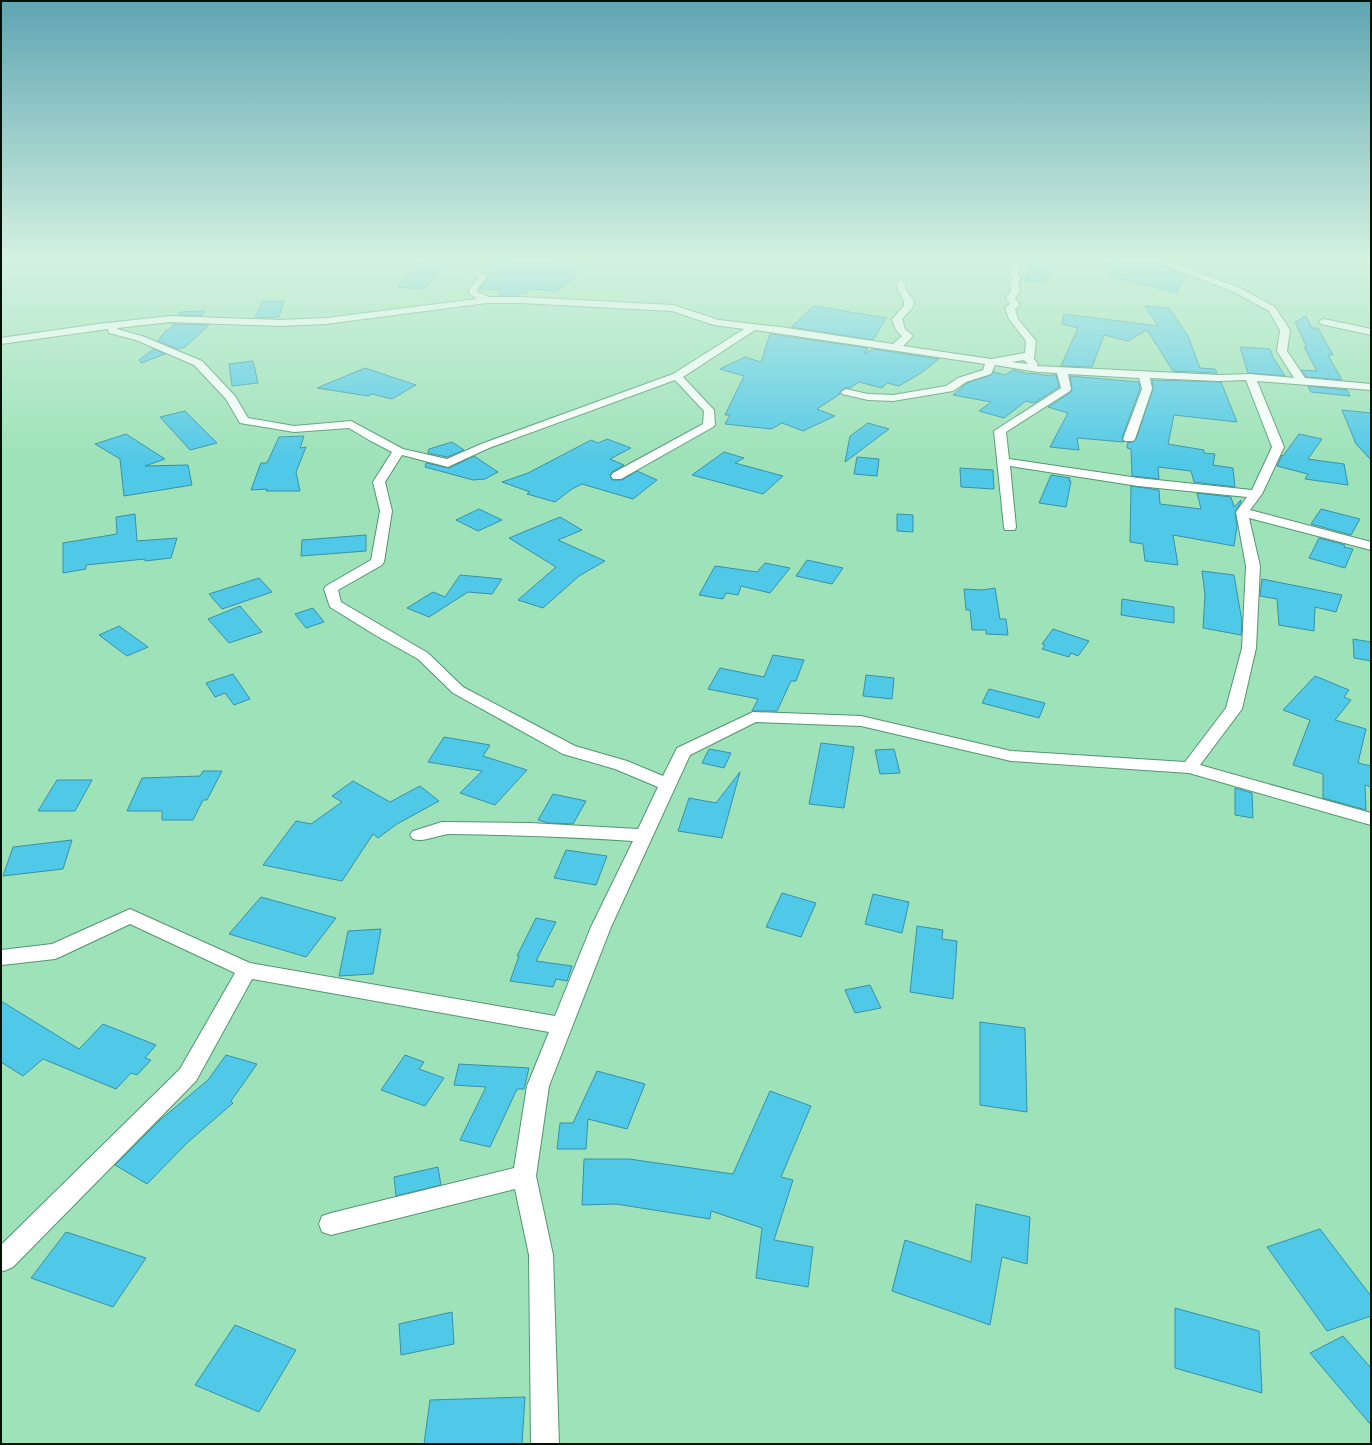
<svg xmlns="http://www.w3.org/2000/svg" width="1372" height="1445" font-family="'PT Sans Narrow',sans-serif">
<style>
.building{fill:#50c8e7;stroke:#3891a8}
.lines{fill:none;stroke-linecap:round;stroke-linejoin:round}
.street-casing{stroke:#539570;stroke-width:2}
.street{fill:#fff;fill-rule:evenodd}
</style>
<rect width="100%" height="100%" fill="#9de2b9"/>
<path class="building" d="M422,260h30l-29,29 -26,-2z
M496,260h7l82,7 -11,10h2l-20,14 -26,-2 -3,4h-6l-2,3h-21l5,-6 -24,-1 10,-12 -3,-3z
M1033,260h24l-7,18 -9,4 -16,-2z
M1109,260l47,3 29,12 -8,18 -69,-17z
M263,301h21l-5,16 -24,1z
M814,306l72,12 -13,22 -82,-13z
M1145,306l24,2 19,28 12,32 15,1 2,4 -44,-2 -26,-41 -19,11 -24,-6 -12,32 -31,-1 17,-38 -16,-4 2,-10 94,12z
M205,311l-3,5 -24,-1 2,-3z
M1306,316l6,12h6l15,27h-5l14,25 -36,-3 -5,-7 16,1 -13,-24 3,1 -12,-26z
M174,324l35,1 -24,22 -7,2 -20,-8 8,-11h4z
M770,334l98,14 -4,6 9,-5 66,10 -18,14 -22,13 -12,-3 -5,5 -23,-6 -9,6h-5l-5,4v2l-23,15 18,7 -32,15 -21,-8 -11,6 -46,-5 5,-9h-5l19,-39 -24,-7 25,-12 16,5z
M1240,347l30,2 3,8 12,19 -37,-3z
M154,349l11,5 -24,9 -2,-3z
M253,361l5,22 -26,3 -3,-22z
M365,368l51,17 -24,14 -20,-5 -4,2 -51,-8z
M1013,370l16,4 1,-1 20,3 1,-1h5l3,12 -25,16 -8,-2 -22,17 -25,-7 12,-9 -38,-7 14,-12 24,-8 3,-3 11,3z
M1070,376l69,6 1,7 -18,49 2,4 -47,-4 2,12 -29,-3 18,-34 -20,-6 23,-15 1,-3z
M1152,380l69,2 16,40 -63,-7 -6,29 36,6v3l11,1 -2,11 20,3 2,19 -41,-5 -3,-11 -33,-4 1,12 -27,-3 -1,-27 -4,-1 1,-6h5l3,-3 17,-50z
M1308,386l39,4 3,6 -39,-4z
M1342,410l29,3v47l-15,-16z
M185,411l32,32 -27,7 -30,-33z
M868,423l21,6 -44,33 5,-26z
M126,434l39,25 -20,7 43,-1 4,20 -68,11 -4,-37 -25,-15z
M1299,434l23,5 -14,20 36,5 4,21 -43,-6 3,-5 -31,-8 5,-11 1,1z
M304,436l-4,12 6,-1 -10,25 4,19h-34l1,-2 -16,1 8,-22 2,-5h6l12,-26z
M607,439l24,9 -21,11 14,6 -12,7 -2,3 2,5h10l15,-9 20,9 -24,19 -51,-15 -10,5 -17,13 -28,-8 3,-2 -28,-10 26,-9 63,-33 7,3z
M452,442l12,8 -17,7 -19,-4 1,-4z
M724,452l20,6 -9,5 48,13 -20,18 -71,-19z
M474,456l24,16 -13,7 -12,1 -48,-13 1,-4 23,5z
M857,457l22,2 -2,17 -23,-2z
M960,468l33,2 1,19 -33,-2z
M1051,475l19,3 -1,3h2l-5,26 -27,-4z
M1131,486l28,4 1,14 41,5 -4,-16 34,4 3,10 7,-7 -1,4 -5,8 2,14 -3,20 -61,-11 5,30 -33,-4 -2,-17 -13,-2z
M479,509l23,11 -24,11 -22,-11z
M1321,509l39,10 -9,16 -40,-11z
M135,514l2,27 40,-3 -6,20 -26,3v-2l-59,6v4l-23,4v-30l54,-9 -1,-17z
M897,514l16,1v17l-16,-1z
M560,517l22,13 -24,10 47,21 -26,15 -36,32 -25,-8 38,-33 -47,-29z
M366,535v16l-65,5 1,-16z
M1319,538l26,7 -1,2 9,2 -8,19 -36,-10z
M807,560l36,8 -11,16 -36,-8z
M765,563l25,5 -20,25 -29,-7 -3,9 -12,-2 -3,6 -24,-4 16,-29 42,6z
M1202,571l32,4 8,46 -1,14 -38,-7 2,-33z
M460,575l42,4 -10,15 -24,-2 -39,25 -22,-9 26,-16 12,5z
M259,578l13,14 -50,17 -13,-15z
M1262,579l80,16 -6,17 -21,-5 -1,24 -35,-6 -2,-26 -17,-3z
M995,588l5,31h6l2,16 -22,-1v-4h-14l-2,-20h-4l-2,-21 18,1z
M1122,599l52,8v16l-53,-8z
M240,606l22,26 -33,11 -21,-24z
M313,608l11,14 -18,6 -11,-14z
M119,626l29,21 -21,9 -28,-21z
M1053,629l36,12 -11,15 -7,-3 -2,4 -27,-8 3,-4 -3,-1z
M1353,639l18,3v19l-17,-3z
M773,655l31,5 -8,21h-5l-14,30h-25l6,-12 -50,-10 12,-21 44,9z
M233,674l17,25 -16,6 -9,-12 -10,4 -9,-14z
M866,675l28,3 -2,21 -29,-3z
M1315,676l34,14 -5,7 7,3 -16,20 31,9 -8,34 13,3v21l-6,-2 1,25 -43,-12v-24l-30,-9 17,-45 -27,-10z
M989,689l56,14 -6,15 -57,-15z
M444,737l46,8 -7,11 44,14 -32,35 -35,-12 22,-22 -54,-9z
M821,743l33,4 -10,61 -35,-4z
M709,749l22,4 -7,15 -22,-5z
M894,749l6,24 -20,1 -5,-24z
M203,771h19l-15,29h-4l-10,20h-31v-9h-35l15,-33 58,-2z
M740,772l-18,66 -44,-7 11,-33 27,5z
M57,780h35l-17,31h-37z
M353,781l37,21 30,-16 19,15 -42,23 -19,14 -5,-4 -31,47 -79,-16 33,-44 15,3 31,-22 -10,-6z
M1235,788l17,5 1,25 -18,-3z
M553,794l33,7 -13,23 -24,-1 -11,-3z
M72,840l-9,29 -60,7 10,-29z
M566,850l41,6 -11,29 -42,-7z
M782,893l34,10 -15,34 -35,-10z
M873,894l36,8 -7,31 -37,-9z
M261,897l75,21 -30,39 -77,-23z
M536,918l20,4 -20,39 36,5 -5,15 -11,-2 -3,8 -43,-6 9,-25h-2z
M917,926l26,4 -1,9 15,2 -4,58 -43,-7z
M381,929l-8,45 -34,2 9,-45z
M870,985l11,23 -26,5 -10,-23z
M1,1001l78,48 24,-25 53,21 -11,13 6,2 -14,15 -6,-2 -15,16 -73,-30 -20,17 -22,-14z
M980,1022l45,6 2,84 -47,-7z
M226,1055l31,9 -26,37 2,2 -46,40 -40,41 -32,-19 45,-45 48,-40z
M405,1055l19,7 -5,7 25,9 -19,28 -44,-16z
M459,1064l70,4 -5,21h-7l-27,58 -30,-7 26,-53 -32,-2z
M597,1071l48,13 -18,45 -39,-10 -2,30h-29l3,-26h13z
M770,1091l41,15 -30,71 12,3 -19,60 39,7 -5,40 -52,-9 6,-50 -51,-17 -1,8 -94,-15 -34,1 2,-46h45l104,15z
M438,1167l3,18 -45,11 -2,-19z
M976,1204l54,13 -3,47 -25,-7 -12,68 -98,-34 13,-51 66,22z
M1320,1229l51,67v20l-44,15 -60,-84z
M66,1232l80,26 -33,49 -82,-29z
M1175,1308l84,23 3,62 -87,-25z
M452,1312l2,32 -53,11 -2,-31z
M235,1325l61,25 -37,62 -64,-27z
M1343,1336l28,32v57l-61,-72z
M525,1397l-3,47h-98l6,-44z"/>
<g class="lines">
<defs>
<path id="street" d="M1014,260h8l-4,14 3,5 -3,4 2,8 -5,7 5,7 -5,4 3,10 18,22 -2,18 4,5 -1,2 182,9 31,-1 44,4 -17,-27 3,-21 -11,-19 -35,-19 -82,-32h12l76,28 35,19 15,23 -3,21 18,27 66,6v6l-114,-9 27,66 -22,47 -12,16 121,32v8l-122,-32 11,48 -4,82 -14,61 -42,56 171,48v12l-182,-52 -178,-12 -150,-35 -105,-4 -66,33 -79,172 -62,159 -13,90 17,79 6,189h-28l-2,-189 -14,-66 -184,46 -9,-3 -3,-8 3,-8 9,-3 183,-45 13,-82 22,-54 -297,-53 -56,102 -183,186 -9,4 -3,-1v-25l179,-176 55,-96 -105,-49 -68,32 -7,3 -53,6 -1,-15 51,-6 78,-35 120,54 305,53 36,-89 42,-86c-61,-4 -121,-6 -182,-7 -13,0 -26,9 -38,5l-3,-4 3,-4 29,-9 88,1 108,6 20,-42 -43,-18 -52,-15 -110,-61 -35,-34 -43,-24 -45,-28 -6,-18 2,-3 45,-26 9,-49 -7,-29 19,-30 -23,-12 -20,-12 -55,4 -54,-9 -14,-24 -32,-34 -58,-25 -27,-7 -1,-4 -107,15v-6l97,-14 72,-8 110,4 46,-2 151,-19 -8,-6v-4l10,-12 -12,-6 1,-2 3,-1 17,8 -11,13v3l12,5h32l152,8 46,15 61,7 113,17 9,-8 -6,-6 -4,-11 12,-13v-5l-6,-11 -1,-7 4,-3 4,3 1,7 8,11 -1,6 -11,12 3,10 8,7 -10,10 88,13 34,-6 1,-12 -17,-22 -4,-11 5,-4 -4,-6 5,-7 -1,-8 3,-4 -3,-5zM487,303h34l151,8 42,14 30,4 -71,45 -192,70 -34,15 -44,-10 -52,-28 -57,5 -46,-8 -13,-22 -33,-35 -60,-25 -25,-7 1,-1 52,-6 110,4 46,-2zM755,330l230,34 -2,6 -25,8 -12,8 -53,9 -25,-1 -22,-5 -5,3 1,2 26,6 25,1 60,-10 13,-9 25,-8 4,-9 43,7 19,1 4,15 -67,43 10,96 1,3h10l1,-3 -6,-61 128,20 109,11 -11,15 10,54 -4,82 -16,60 -41,54 -174,-11 -150,-35 -108,-4 -76,36 -14,28 -36,-15 -52,-15 -112,-59 -35,-34 -87,-51 -3,-12 44,-25 2,-3 8,-51 -7,-29 17,-27 46,12 4,-2 37,-17 186,-68 29,31 -1,13 -90,49 -2,3 2,3h8l92,-52 2,-2 -1,-15 -31,-33zM1024,360l4,4 -16,-2zM1068,374l71,4 3,11 -19,50 2,2h8l2,-2 17,-50 -2,-11 69,3 27,-1 26,67 -20,43 -114,-12 -129,-19 -3,-27 64,-41 1,-2z
M1324,319l47,10v6l-50,-11 -2,-2 2,-2z"/>
</defs>
<use href="#street" class="street-casing"/>
<use href="#street" class="street"/>
</g>
<linearGradient id="sky" x2="0" y2="1"><stop stop-color="#5fa5b2"/><stop offset="0.56" stop-color="#d3f2e0"/><stop offset="1" stop-color="#d3f2e0" stop-opacity="0"/></linearGradient>
<rect width="1372" height="462" fill="url(#sky)"/>
<rect width="1372" height="1445" fill="none" stroke="#001206" stroke-width="4"/>
</svg>
